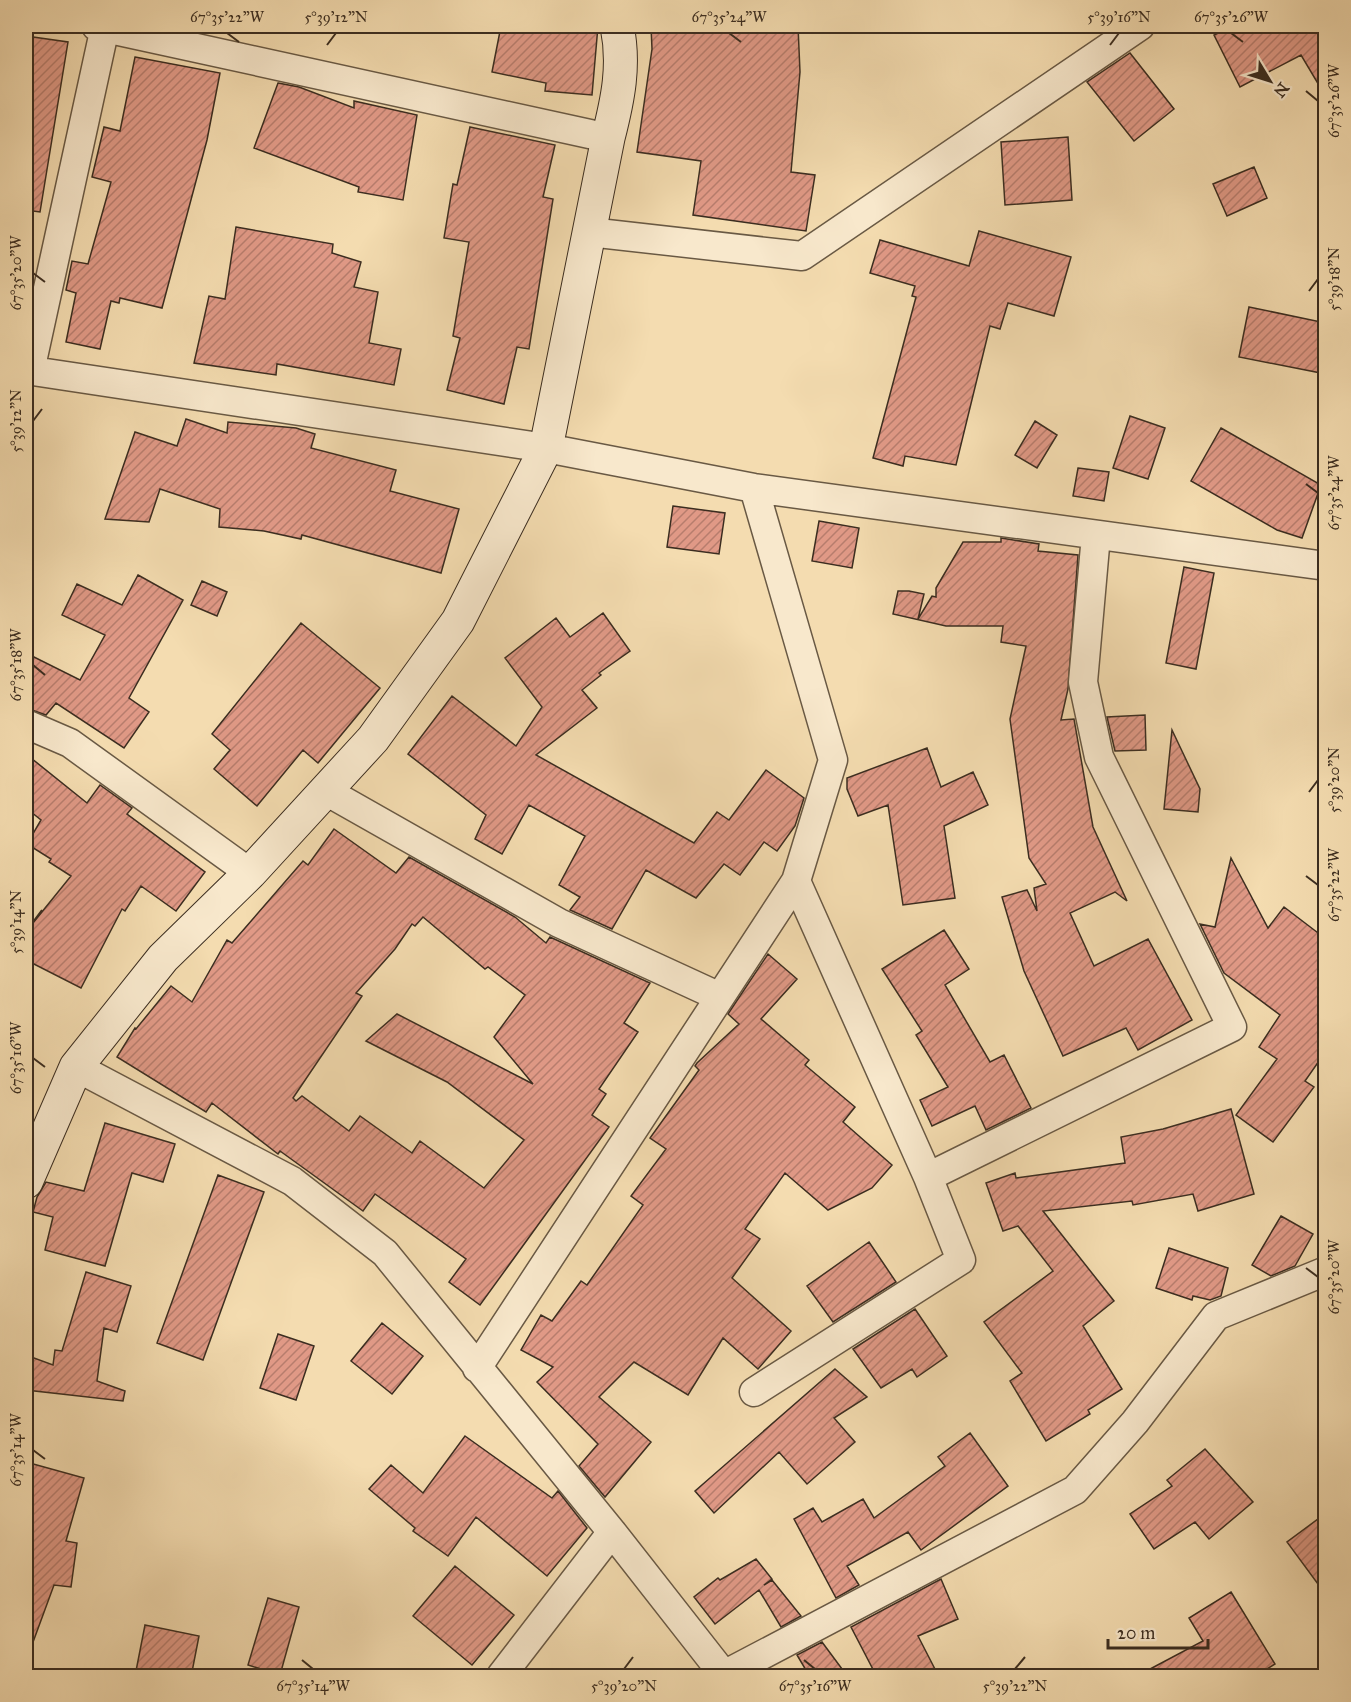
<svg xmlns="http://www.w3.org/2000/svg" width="1351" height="1702" font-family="'IM FELL Great Primer',serif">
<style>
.building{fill:url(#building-hatch);stroke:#3b2d20;stroke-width:1.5;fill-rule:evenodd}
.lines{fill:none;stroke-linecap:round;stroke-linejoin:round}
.street-casing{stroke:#695944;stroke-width:31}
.secondary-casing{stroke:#3b2d20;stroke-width:35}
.street{stroke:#f8e8cc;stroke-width:28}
.secondary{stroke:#f8e8cc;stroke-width:33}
.ticks{fill:none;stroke:#3b2d20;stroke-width:2}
.neatline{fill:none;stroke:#3b2d20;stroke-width:2}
.ticks-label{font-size:15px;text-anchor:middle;fill:#3b2d20}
</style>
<defs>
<pattern id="building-hatch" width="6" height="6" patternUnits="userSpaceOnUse" patternTransform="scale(1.5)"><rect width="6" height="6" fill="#e09986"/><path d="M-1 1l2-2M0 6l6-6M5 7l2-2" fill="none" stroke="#b77d6d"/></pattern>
</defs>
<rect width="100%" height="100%" fill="#f4dcb0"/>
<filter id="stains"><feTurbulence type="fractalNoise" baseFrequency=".00333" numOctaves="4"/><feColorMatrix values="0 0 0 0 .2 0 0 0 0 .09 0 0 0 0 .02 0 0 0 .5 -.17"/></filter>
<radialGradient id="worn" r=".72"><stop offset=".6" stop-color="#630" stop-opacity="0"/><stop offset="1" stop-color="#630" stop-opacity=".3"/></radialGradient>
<path class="building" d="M501,26h97l-6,69 -47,-4 1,-8 -54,-11z
M651,26h147l2,46 -9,100 24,3 -9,56 -113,-16 8,-54 -64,-9 15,-103z
M1232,26h94v71l-25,-42 -61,32 -26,-52z
M26,36l42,6 -28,170 -14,-2z
M1130,53l44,56 -40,32 -47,-59z
M135,57l85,16 -13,67 -45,168 -42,-10 -1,5 -8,-2 -11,48 -34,-7 10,-49 -10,-3 6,-29 16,3 23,-82 -19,-5 12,-50 16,4z
M278,83l21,4 55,21v-7l63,14 -14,85 -45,-8 1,-5 -105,-39z
M470,127l85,18 -12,52 10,2 -24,150 -12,-2 -13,57 -57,-14 13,-52 -7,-2 16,-94 -25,-4 9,-54 4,1z
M1068,137l4,63 -67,5 -4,-63z
M1254,167l13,31 -40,18 -14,-32z
M236,227l97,17 -1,9 29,9 -7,25 24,5 -9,51 32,6 -7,36 -117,-21 -1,11 -82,-12 15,-67 16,3z
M979,231l92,26 -17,59 -46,-13 -8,26 -10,-3 -34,139 -51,-9 -2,10 -30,-8 43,-161 -4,-1 3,-10 -45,-13 10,-33 89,26z
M1249,307l77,16v51l-87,-17z
M1130,416l35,12 -17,51 -35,-11z
M186,419l41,14 1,-11 68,6 19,6 -4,14 85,22 -6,21 69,18 -18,64 -139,-38 -1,4 -37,-8 -45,-4 1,-18 -60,-20 -11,33 -44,-3 30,-87 42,14z
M1035,421l22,14 -20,33 -22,-13z
M1221,428l100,57 -19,53 -25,-8 -86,-49z
M1078,468l31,4 -5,29 -31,-5z
M673,506l52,7 -6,41 -52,-7z
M819,521l40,7 -7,40 -40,-7z
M1001,538l38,6 -1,7 40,4 -10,134 -7,31 13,-1 19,108 34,74 -12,-9 -45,21 24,53 54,-27 44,81 -54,30 -12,-22 -63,28 -39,-85 -22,-74 25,-7 10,21 -3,-23 12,-4 -17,-26 -19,-139 16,-73 -25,-4 2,-16h-57l-53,-12 5,-23h11l15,3 -6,25 14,-23 4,1v-9l27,-46h38z
M1184,567l30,6 -18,96 -30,-6z
M138,575l45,25 -54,98 20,14 -25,36 -68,-45 -10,12 -20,-7v-55l54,27 25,-45 -43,-20 15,-31 45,21z
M202,581l25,11 -10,24 -26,-11z
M603,613l27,38 -31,22 2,2 -19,15 15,18 -61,47 158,88 23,-31 12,8 37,-50 38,28 -9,28 -18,25 -13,-9 -24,33 -16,-11 -28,34 -50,-28 -34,59 -42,-19 10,-13 -21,-12 26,-49 -56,-31 -27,49 -27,-15 11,-24 -78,-61 44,-58 64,50 26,-39 -37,-49 51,-40 14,19z
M301,623l79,65 -62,75 -15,-13 -46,56 -43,-37 16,-19 -18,-16z
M1145,715l1,35 -31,1 -8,-34z
M1172,730l28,59 -2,23 -34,-3z
M927,748l14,39 32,-15 15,33 -44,21 11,72 -52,7 -15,-100 -30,11 -11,-27v-11z
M26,754l61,49 13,-18 32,23 -5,6 78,58 -29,39 -35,-25 -16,25 -3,-2 -41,79 -55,-28v-22l7,-15 38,-47 -22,-14 2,-3 -24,-15 14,-24 -15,-12z
M334,829l62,44 13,-16 106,60 31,26 4,-6 100,46 -26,40 14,9 -39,57 7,5 -14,21 17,12 -129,178 -31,-23 17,-23 -91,-65 -12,17 -83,-60 -2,3 -66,-51 -6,9 -89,-55 18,-29 1,1 35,-43 21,16 35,-62 5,3 71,-82 5,4zM423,917l62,52 3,-2 37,28 -31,42 39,47 -136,-70 -31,27 81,41 77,58 -40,48 -64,-47 -8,12 -52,-37 -11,15 -47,-35 -6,5 -3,-3 69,-102 -6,-3 39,-44 17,-25 3,2z
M1231,858l37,70 16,-21 42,32v112l-21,30 9,6 -41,55 -37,-27 41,-56 -18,-12 21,-32 -56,-42 -24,-49 15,3z
M944,930l25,39 -24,16 45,77 14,-7 27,53 -45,22 -11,-24 -43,20 -12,-26 28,-13 -32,-52 6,-4 -40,-62z
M768,954l29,25 -36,40 48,41 -4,5 50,42 -12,15 49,43 -20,23 -44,22 -43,-37 -40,56 15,10 -28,39 59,53 -33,38 -35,-31 -35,57 -54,-33 -35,35 52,45 -46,55 -26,-31 19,-22 -61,-62 16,-15 -32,-17 20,-35 11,6 29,-40 6,4 56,-80 -12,-9 35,-47 -16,-11 49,-68 -4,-4 2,-3 42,-39 -11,-10z
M1231,1109l23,85 -56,17 -5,-17 -60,11 -1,-4 -89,10 71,90 -31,25 39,63 -34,21 2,4 -44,27 -36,-60 12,-8 -38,-51 69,-51 -35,-45 -15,5 -17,-48 29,-10 1,5 109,-15 -4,-26 42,-8z
M105,1123l70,21 -12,38 -31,-9 -27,93 -60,-16 8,-33 -20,-5 4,-15 9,-15 38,9z
M218,1175l46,17 -61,168 -46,-17z
M1281,1216l32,18 -18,32 -24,10 -19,-11z
M869,1242l27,40 -63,40 -26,-36z
M1169,1248l59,20 -7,28 -11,4 -17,-4 -1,4 -36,-12z
M86,1272l45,14 -14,46 -13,-4 -7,53 28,10 -2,10 -97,-11v-35l27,10 2,-15 7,1z
M915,1309l32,47 -30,21 -5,-8 -31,19 -28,-39z
M382,1323l41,33 -31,38 -41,-33z
M278,1334l36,12 -18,54 -36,-12z
M835,1369l32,28 -33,21 21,24 -48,42 -28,-32 -65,61 -19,-22z
M970,1433l38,53 -87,64 -13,-18 -61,34 12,19 -23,13 -42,-79 19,-11 9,14 41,-23 11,19 71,-52 -7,-9z
M465,1436l87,62 6,-7 29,37 -40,48 -71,-59 -28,39 -35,-25 2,-3 -46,-39 22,-24 32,28z
M1205,1449l48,53 -44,37 -14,-17 -41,27 -24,-35 42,-28 -5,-6z
M26,1462l58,16 -18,63 11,2 -6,44 -17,-2 -25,68 -3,-1z
M1326,1513v82l-39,-53z
M756,1559l16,20 -8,6 8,-5 29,36 -20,11 -22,-37 -44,34 -21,-27 24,-19 2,2z
M455,1566l59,49 -42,50 -59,-49z
M941,1579l17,40 -40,17 21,41h-62l-26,-50z
M1231,1592l44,72 -21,13h-119l68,-36 -14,-23z
M268,1598l31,9 -19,68 -32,-10z
M145,1625l54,11 -8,41h-25l-30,-6z
M822,1642l26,35h-38l-13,-22z"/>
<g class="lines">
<defs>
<path id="street" d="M96,26l512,112
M589,232l213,24 338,-230
M26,370l520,78 208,40 572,78
M30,371l75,-344
M26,724l44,19 180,130
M326,791l233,132 161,74
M76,1067l216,114 93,72 227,279 112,143 351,-185 60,-68 81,-106 110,-45
M928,1177l304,-150 -133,-270 -16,-75 13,-147
M477,1368l319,-487 37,-121 -79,-272
M754,1392l207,-132 -33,-83 -132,-296
M501,1676l111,-144"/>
<path id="secondary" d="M26,1182l50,-115 87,-109 87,-85 123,-134 85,-118 88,-173 62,-310c10,-39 17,-73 9,-112"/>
</defs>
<use href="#street" class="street-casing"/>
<use href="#secondary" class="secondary-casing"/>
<use href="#street" class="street"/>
<use href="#secondary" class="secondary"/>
</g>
<path class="ticks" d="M227,33l12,9M729,33l12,9M1231,33l12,9M327,45l9,-12M1110,45l9,-12M1306,91l12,10M33,273l12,9M1309,291l9,-12M33,421l9,-12M1306,484l12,9M33,665l12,10M1309,792l9,-12M1306,876l12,9M33,922l9,-12M33,1058l12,9M1306,1268l12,9M33,1450l12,9M302,1660l11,9M804,1660l11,9M624,1669l9,-12M1015,1669l10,-12"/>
<rect width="1351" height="1702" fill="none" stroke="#f4dcb0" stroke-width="66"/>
<g transform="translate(1270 81) rotate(128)" stroke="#f8e8cc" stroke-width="4.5" paint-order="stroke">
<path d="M0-4.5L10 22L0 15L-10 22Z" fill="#3b2d20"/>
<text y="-9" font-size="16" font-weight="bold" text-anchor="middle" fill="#3b2d20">N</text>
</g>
<path d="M1108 1639v9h100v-9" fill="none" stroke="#3b2d20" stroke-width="3"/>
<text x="1117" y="1639" font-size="18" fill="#3b2d20" stroke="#f8e8cc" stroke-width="4.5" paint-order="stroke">20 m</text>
<rect x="33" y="33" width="1285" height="1636" class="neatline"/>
<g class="ticks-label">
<text x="227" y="22">67°35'22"W</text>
<text x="336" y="22">5°39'12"N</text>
<text x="729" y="22">67°35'24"W</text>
<text x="1119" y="22">5°39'16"N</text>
<text x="1231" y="22">67°35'26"W</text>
<text transform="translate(1334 101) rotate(-90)" y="5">67°35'26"W</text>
<text transform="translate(16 273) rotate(-90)" y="5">67°35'20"W</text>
<text transform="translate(1334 279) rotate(-90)" y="5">5°39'18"N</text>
<text transform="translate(16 421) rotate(-90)" y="5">5°39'12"N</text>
<text transform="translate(1334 493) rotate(-90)" y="5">67°35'24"W</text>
<text transform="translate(16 665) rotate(-90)" y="5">67°35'18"W</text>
<text transform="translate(1334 780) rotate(-90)" y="5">5°39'20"N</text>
<text transform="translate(1334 885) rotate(-90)" y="5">67°35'22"W</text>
<text transform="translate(16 922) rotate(-90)" y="5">5°39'14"N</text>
<text transform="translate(16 1058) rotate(-90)" y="5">67°35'16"W</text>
<text transform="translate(1334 1277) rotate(-90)" y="5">67°35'20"W</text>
<text transform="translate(16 1450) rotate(-90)" y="5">67°35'14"W</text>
<text x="313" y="1691">67°35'14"W</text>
<text x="624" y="1691">5°39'20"N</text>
<text x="815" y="1691">67°35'16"W</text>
<text x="1015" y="1691">5°39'22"N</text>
</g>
<rect width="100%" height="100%" filter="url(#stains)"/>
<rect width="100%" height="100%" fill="url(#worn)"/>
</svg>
